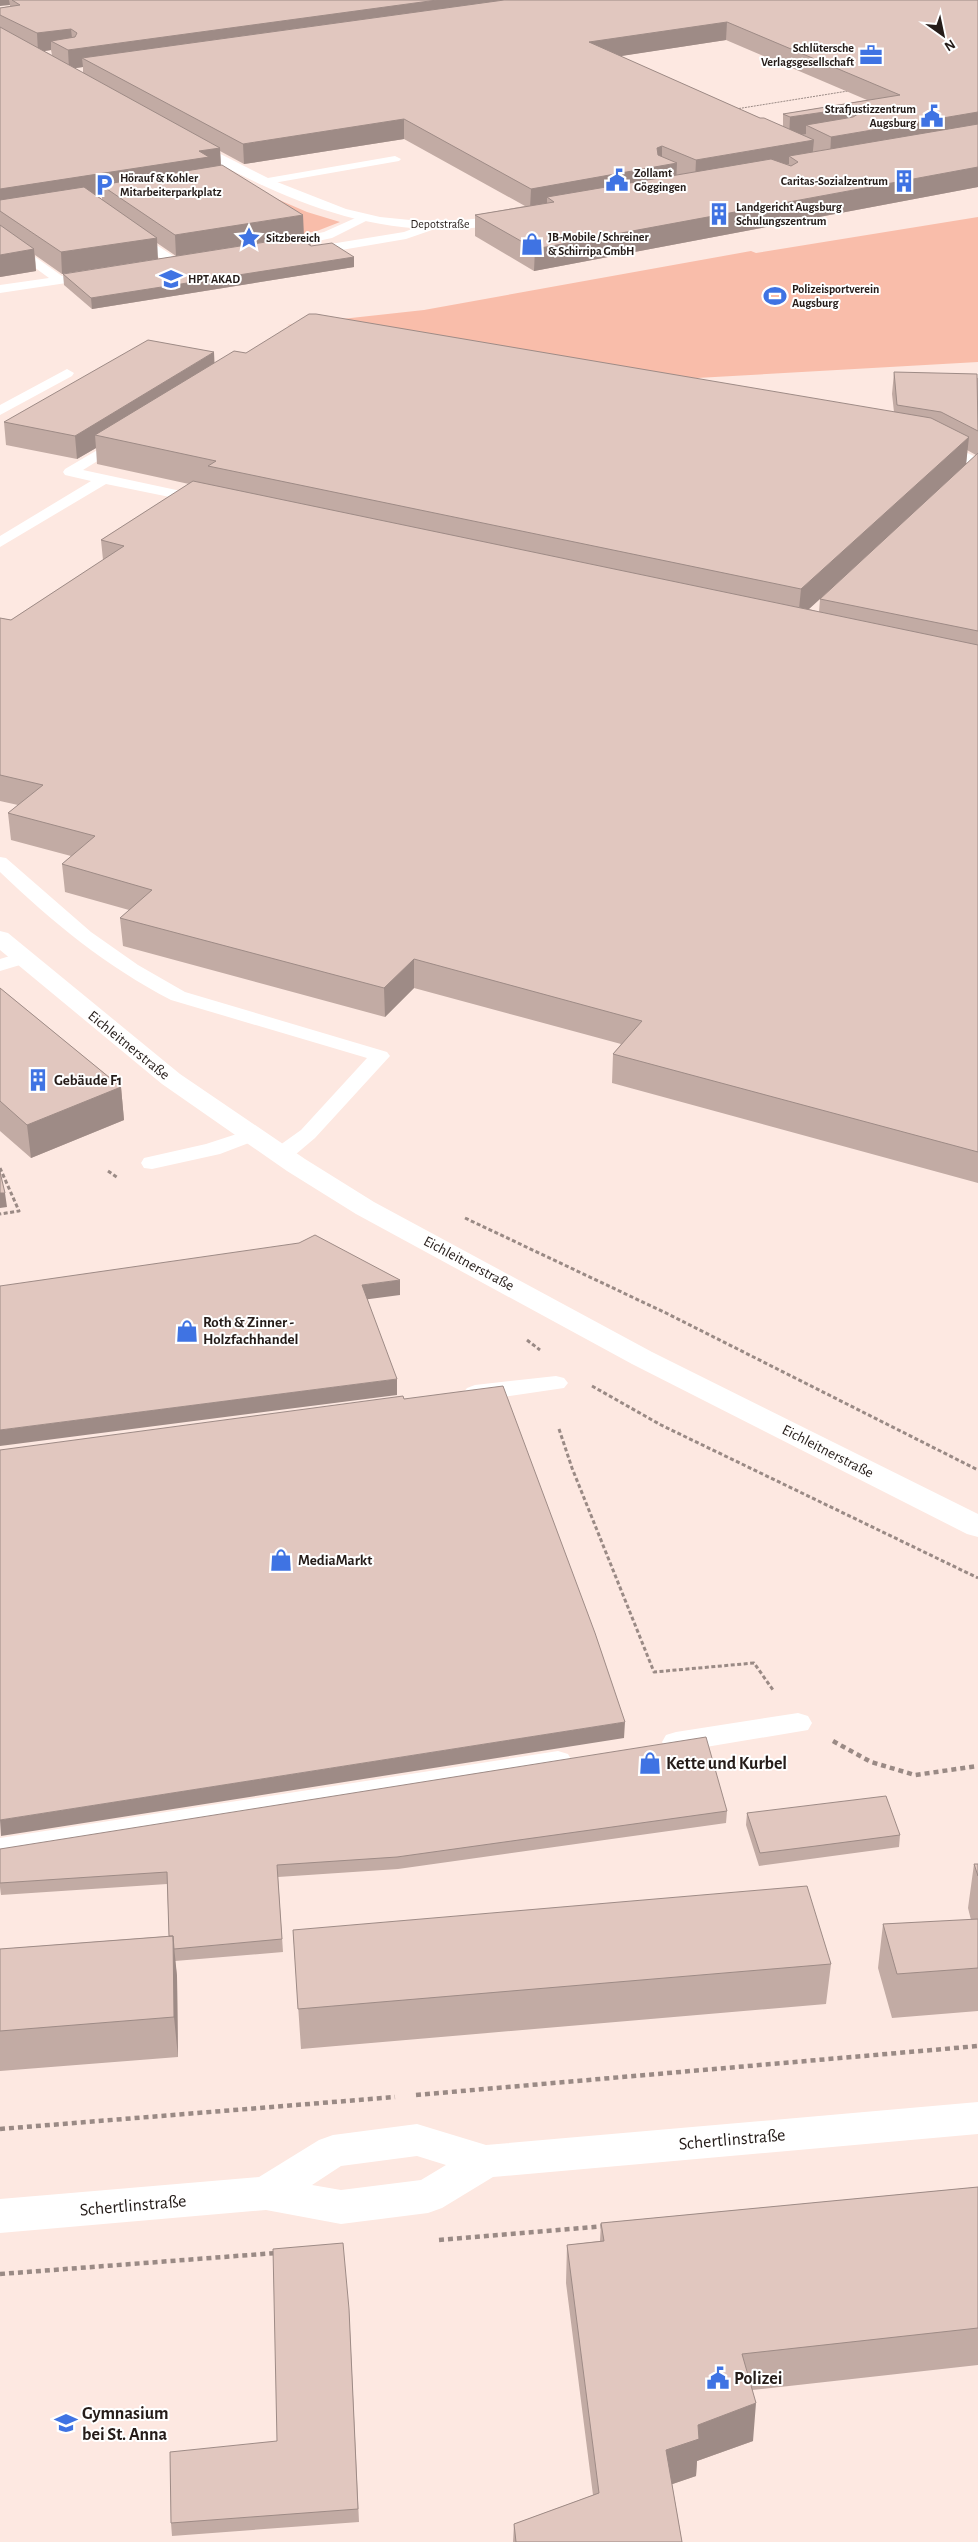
<svg xmlns="http://www.w3.org/2000/svg" width="978" height="2542" font-family="'Alegreya Sans',sans-serif">
<style>
.green{fill:#f9bdaa}
.lines{fill:none;stroke-linecap:round;stroke-linejoin:round}
.path-far2{stroke:#9a8a85;stroke-width:1;stroke-dasharray:2 1;stroke-linecap:butt}
.path-far1{stroke:#9a8a85;stroke-width:3;stroke-dasharray:4 2.5;stroke-linecap:butt}
.path{stroke:#9a8a85;stroke-width:4.5;stroke-dasharray:5 4;stroke-linecap:butt}
.service{fill:#fff;fill-rule:evenodd}
.minor{fill:#fff;fill-rule:evenodd}
.tertiary{fill:#fff;fill-rule:evenodd}
.secondary{fill:#fff;fill-rule:evenodd}
.wall{fill:#c2aba4;fill-rule:evenodd}
.shaded-wall{fill:#9e8b86}
.building{fill:#e1c7bf;stroke:#9e8b86}
.labels{text-anchor:middle;stroke-width:4;stroke-linejoin:round;paint-order:stroke}
.far-poi-label{font-size:12px;font-weight:bold;fill:#251c19;stroke:#fff;text-anchor:start}
.far-street-label{font-size:12px;fill:#251c19;stroke:#fff}
.street-label{font-size:15px;fill:#251c19;stroke:#fff}
.poi-label{font-size:15px;font-weight:bold;fill:#251c19;stroke:#fff;text-anchor:start}
.near-poi-label{font-size:18px;font-weight:bold;fill:#251c19;stroke:#fff;text-anchor:start}
.near-street-label{font-size:18px;fill:#251c19;stroke:#fff}
</style>
<rect width="100%" height="100%" fill="#fde8e1"/>
<path class="green" d="M254,189l53,23 33,10 -23,9 -20,4z
M978,217v145l-335,19 -254,-43 -102,-13 137,-15 327,-59 5,2z"/>
<g class="lines">
<path class="path-far2" d="M736,109l112,-18"/>
<path class="path-far1" d="M0,1168l19,43 -19,3
M108,1171l10,7
M465,1218l203,96 310,156
M527,1340l13,10
M592,1386l69,39 317,153
M559,1429l13,39 82,204 100,-9 19,27"/>
<path class="path" d="M833,1741l38,21 44,13 63,-9
M416,2095l562,-49
M0,2129l395,-32
M439,2240l166,-14
M0,2274l276,-21"/>
<path class="service" d="M395,156l6,3 -2,2 -137,24 -6,-3 6,-3z
M362,215l6,4 -2,2 -34,17 -52,11 -6,-4 2,-3 48,-10z
M428,223l6,4 -2,3 -26,9 -94,16 -6,-4 6,-4 92,-15z
M132,229l46,30 2,3 -2,3h-8l-42,-29v-6z
M0,232l62,44 31,-5 6,4 -6,4 -93,14v-8l49,-7 -49,-36z
M67,369l7,4 -2,3 -72,39v-10z
M123,435l5,1 2,3 -2,3 -45,28 126,27 2,3 -2,3 -5,1 -98,-20 -106,63v-11l91,-55 -26,-6 -2,-3 2,-3z
M940,440l38,18v10l-43,-21 -2,-3z
M0,857l6,1 85,74 47,33 47,27 202,60 3,4 -75,82 -26,22 -8,1 -8,-1 -3,-5 3,-5 28,-20 66,-72 -196,-58c-64,-33 -119,-78 -171,-128z
M23,952l7,2 3,4 -3,4 -30,9v-12z
M252,1129l7,2 4,4 -4,4 -39,15 -68,15 -8,-1 -3,-5 3,-5 62,-14z
M556,1376l8,2 4,5 -4,5 -89,13 -8,-3 -4,-5 4,-5 8,-3z
M798,1713l10,3 4,7 -4,7 -132,22 -10,-3 -4,-7 4,-7 10,-3z
M558,1751l10,3 4,7 -4,7 -10,3 -558,89v-22z"/>
<path class="minor" d="M187,137l85,43 74,29 34,8 40,4 43,-1 48,-5 7,4c-6,8 -27,7 -36,8 -114,13 -203,-30 -300,-83l-2,-3z"/>
<path class="tertiary" d="M978,2102v32l-485,43 -51,31 -14,5 -87,11 -75,-14 -266,23v-34l259,-22 60,-37 14,-5 84,-11 69,21zM417,2156l29,9 -25,15 -80,10 -29,-5 29,-19z"/>
<path class="secondary" d="M0,931l8,2 172,141 125,85 69,43 278,150 326,162v23l-11,-3 -335,-170 -276,-150 -69,-43 -125,-87 -162,-134z"/>
</g>
<path class="wall" d="M0,0h978v187l-444,84 -59,-35v-21l50,-9 -121,-67 -160,25 -24,-13 1,15 83,70 -128,20 -19,-13 -95,31 -27,-19 1,16 -36,6v-269l10,-2v-1zM726,40l141,60 -84,14v12l-23,-8 -140,-62zM51,50l1,5 -8,-4zM83,67v6l-8,-5zM102,194v6l-7,-5z
M310,235l1,11 43,11v10l-262,42 -28,-24 -1,-11z
M246,353l648,59 -2,-18 2,-22 84,6v805l-366,-100 1,-29 8,-10 -207,-56 -29,29 -262,-71 -3,-28 9,-8 -64,-18 -3,-28 9,-8 -60,-16 -3,-27 10,-8 -18,-4v-183l11,2 92,-60 -2,-20 88,-56 -92,-20 -1,-16 -19,11 -71,-14 -2,-23 211,-59zM967,450l9,5 -10,9zM820,599l-1,13 -10,-3z
M0,988l121,99 3,33 -93,38 -31,-27z
M727,1811l-1,12 -328,46 -120,8 5,75 -108,9 2,15 1,81 -178,14v-122l169,-13 -2,-52 -166,11 -1,-8v-38z
M747,1813l153,22 -1,12 -140,19 -13,-41z
M974,1864h4v147l-86,7 -14,-50 5,-44 88,-4 -3,-12z
M293,1930l538,34 -5,40 -525,45z
M978,2187v178l-226,25 1,51 -56,20 -1,15 -24,8 10,58h-169l1,-18 79,-29 -27,-212 1,-38 33,-4 1,-18z
M349,2309l10,213 -187,14 -1,-13 106,-82z"/>
<path class="shaded-wall" d="M0,0h9l1,5 -10,1z
M437,0h88l-443,58 1,9 -14,2 -1,-19z
M727,22l-1,18 -137,21v-19z
M71,29l2,18 -22,-6v9l-13,2 -1,-19z
M852,108l-1,19 -45,-2v9l-17,3 1,-20z
M978,112v16l-148,29 1,-20z
M404,119v20l-160,25 -1,-20z
M814,140l-2,20 -23,-4v8l-94,17 1,-21z
M662,146v20l15,-3 -1,21 -122,18 -7,-5v9l-17,3 1,-20z
M220,148l1,20 -120,17 1,9 -102,16v-21l199,-38z
M978,167v20l-444,84 1,-22z
M303,215l1,21 -128,20 -1,-21z
M310,235v11l-6,-5z
M157,238l1,21 -96,15 -1,-22z
M34,249l2,22 -36,6v-22z
M354,257v10l-262,42 -1,-11z
M214,352l1,22 -120,61 1,13 -19,11 -2,-23z
M969,437l-3,28 -168,154 3,-30z
M414,959v29l-29,29 -1,-29z
M121,1087l3,33 -93,38 -4,-33z
M0,1193h5l2,14 -7,1z
M400,1280v15l-38,5v-15z
M397,1379v16l-397,51v-16z
M625,1722l-1,16 -623,98 -1,-16z
M173,1936l4,40 1,81 -4,-40z
M756,2403l-3,38 -56,20 -1,15 -32,11 2,-37 32,-25z"/>
<path class="building" d="M12,0h425l-369,50 -17,-9 24,-4 2,-4 -6,-4 -34,4 -37,-18v-7l20,-3z
M504,0h474v112l-147,25 -25,-12 47,-8 5,-3v-3l-6,-3 -62,9 -7,-3 117,-19 -173,-73 -138,20 171,76h4l50,22 -118,20 -34,-14 -5,2 1,7 19,8 -146,26 -127,-70 -161,25 -161,-86z
M0,27l220,121 -21,3 10,6 -209,32z
M978,124v43l-443,82 -60,-34 79,-13 -7,-5 224,-38 20,7 7,-4 -9,-6z
M222,165l81,50 -128,20 -74,-50z
M84,187l73,51 -96,14 -61,-41v-11z
M0,225l34,24 -34,6z
M310,235l-6,6 7,5 21,-3 22,14 -263,41 -28,-24z
M309,314h7l615,104 38,19 -168,152 -593,-123 8,-5 -121,-26 139,-84 12,2z
M148,340l66,12 -139,84 -71,-14z
M894,372l83,2 1,57 -37,-19 -44,-7z
M978,453v178l-158,-32z
M193,481l785,164v507l-365,-98 29,-33 -228,-62 -30,29 -264,-70 32,-28 -90,-26 33,-28 -87,-23 35,-28 -43,-10v-157l11,2 113,-74 -23,-6z
M0,988l121,99 -94,38 -27,-24z
M0,1172l5,21h-5z
M315,1235l85,45 -38,5 35,94 -397,51v-144l299,-43z
M503,1386l92,247 30,89 -625,98v-370l403,-54 1,3z
M706,1737l21,74 -330,46 -120,8 5,74 -108,10 -1,-13h-4l-2,-64 -167,11v-34z
M886,1796l14,39 -84,11 -56,7 -13,-40z
M974,1864h4v12z
M807,1886l24,78 -533,45 -5,-79z
M978,1919v49l-81,6 -14,-50z
M173,1936l1,81 -174,14v-82z
M978,2187v141l-236,26 14,49 -58,22 1,14 -33,11 16,92h-166l-2,-18 85,-31 -32,-248 37,-4 -3,-18z
M343,2243l6,66 9,200 -187,14 -1,-71 107,-11 -4,-192z"/>
<defs>
<symbol id="office-bare" viewBox="-9 -9 18 18"><path d="M-6-3h4V-5.5h4V-3h4V5H-6ZM-1-4.5V-3h2v-1.5ZM-6 0V1H6V0Z" fill="#3f73e3" stroke="#fff" stroke-width="2.5" paint-order="stroke"/></symbol>
<symbol id="civic-bare" viewBox="-9 -9 18 18"><path d="M-.6-6.5H3V-4.5H.6V-3L4-1V1h2V6H-6V1h2V-1L-.6-3ZM-1.2 2.5V6h2.4V2.5Z" fill="#3f73e3" stroke="#fff" stroke-width="2.5" paint-order="stroke"/></symbol>
<symbol id="building-bare" viewBox="-9 -9 18 18"><path d="M-4-6H4V6H1V3H-1V6H-4ZM-2.5-4.3h1.7v1.8h-1.7ZM.8-4.3h1.7v1.8H.8ZM-2.5-1h1.7V.8h-1.7ZM.8-1h1.7V.8H.8Z" fill="#3f73e3" stroke="#fff" stroke-width="2.5" paint-order="stroke"/></symbol>
<symbol id="parking-bare" viewBox="-9 -9 18 18"><path d="M-3.5-5.5H1a3.5 3.5 0 0 1 0 7H-1V5.5H-3.5ZM-1-3.4V-.6H.8a1.4 1.4 0 0 0 0-2.8Z" fill="#3f73e3" stroke="#fff" stroke-width="2.5" paint-order="stroke"/></symbol>
<symbol id="sight-bare" viewBox="-9 -9 18 18"><path d="M0-6L1.8-2.2L6-1.7L2.9 1.2L3.7 5.4L0 3.3L-3.7 5.4L-2.9 1.2L-6-1.7L-1.8-2.2Z" fill="#3f73e3" stroke="#fff" stroke-width="2.5" paint-order="stroke"/></symbol>
<symbol id="shop-bare" viewBox="-9 -9 18 18"><path d="M-5-2.5h2.3a2.7 3.5 0 0 1 5.4 0H5L5.5 6h-11ZM-1.5-2.5h3a1.5 2.3 0 0 0-3 0Z" fill="#3f73e3" stroke="#fff" stroke-width="2.5" paint-order="stroke"/></symbol>
<symbol id="school-bare" viewBox="-9 -9 18 18"><path d="M0-5L7-2L0 1L-7-2ZM-4 1L0 2.5L4 1V4Q0 6-4 4Z" fill="#3f73e3" stroke="#fff" stroke-width="2.5" paint-order="stroke"/></symbol>
<symbol id="stadium-bare" viewBox="-9 -9 18 18"><path d="M0-5a6.5 5 0 1 0 0 10a6.5 5 0 1 0 0-10ZM-3.5-1.8h7v3.6h-7Z" fill="#3f73e3" stroke="#fff" stroke-width="2.5" paint-order="stroke"/></symbol>
</defs>
<g fill-rule="evenodd">
<use href="#office-bare" x="855" y="39" width="32" height="32"/>
<use href="#civic-bare" x="916" y="100" width="32" height="32"/>
<use href="#civic-bare" x="601" y="164" width="32" height="32"/>
<use href="#building-bare" x="888" y="165" width="32" height="32"/>
<use href="#parking-bare" x="88" y="169" width="32" height="32"/>
<use href="#building-bare" x="703" y="198" width="32" height="32"/>
<use href="#sight-bare" x="233" y="222" width="32" height="32"/>
<use href="#shop-bare" x="516" y="228" width="32" height="32"/>
<use href="#school-bare" x="155" y="263" width="32" height="32"/>
<use href="#stadium-bare" x="759" y="280" width="32" height="32"/>
<use href="#building-bare" x="22" y="1064" width="32" height="32"/>
<use href="#shop-bare" x="171" y="1315" width="32" height="32"/>
<use href="#shop-bare" x="265" y="1544" width="32" height="32"/>
<use href="#shop-bare" x="634" y="1747" width="32" height="32"/>
<use href="#civic-bare" x="702" y="2362" width="32" height="32"/>
<use href="#school-bare" x="50" y="2407" width="32" height="32"/>
</g>
<g class="labels">
<g class="far-poi-label">
<text x="854" y="52" text-anchor="end">Schlütersche<tspan x="854" dy="14">Verlagsgesellschaft</tspan></text>
<text x="916" y="113" text-anchor="end">Strafjustizzentrum<tspan x="916" dy="14">Augsburg</tspan></text>
<text x="634" y="177">Zollamt<tspan x="634" dy="14">Göggingen</tspan></text>
<text x="120" y="182">Hörauf &amp; Kohler<tspan x="120" dy="14">Mitarbeiterparkplatz</tspan></text>
<text x="888" y="185" text-anchor="end">Caritas-Sozialzentrum</text>
<text x="736" y="211">Landgericht Augsburg<tspan x="736" dy="14">Schulungszentrum</tspan></text>
<text x="548" y="241">JB-Mobile / Schreiner<tspan x="548" dy="14">&amp; Schirripa GmbH</tspan></text>
<text x="266" y="242">Sitzbereich</text>
<text x="188" y="283">HPT AKAD</text>
<text x="792" y="293">Polizeisportverein<tspan x="792" dy="14">Augsburg</tspan></text>
</g>
<g class="far-street-label">
<text x="440" y="228">Depotstraße</text>
</g>
<g class="street-label">
<text transform="translate(129 1045) rotate(39)" y="5">Eichleitnerstraße</text>
<text transform="translate(469 1263) rotate(28)" y="5">Eichleitnerstraße</text>
<text transform="translate(828 1451) rotate(27)" y="5">Eichleitnerstraße</text>
</g>
<g class="poi-label">
<text x="54" y="1085">Gebäude F1</text>
<text x="203" y="1327">Roth &amp; Zinner -<tspan x="203" dy="17">Holzfachhandel</tspan></text>
<text x="298" y="1565">MediaMarkt</text>
</g>
<g class="near-poi-label">
<text x="666" y="1769">Kette und Kurbel</text>
<text x="734" y="2384">Polizei</text>
<text x="82" y="2419">Gymnasium<tspan x="82" dy="21">bei St. Anna</tspan></text>
</g>
<g class="near-street-label">
<text transform="translate(732 2139) rotate(-5)" y="6">Schertlinstraße</text>
<text transform="translate(133 2205) rotate(-5)" y="6">Schertlinstraße</text>
</g>
</g>
<g transform="translate(943 35) rotate(147)" stroke="#ffffff" stroke-width="4" paint-order="stroke">
<path d="M0-4L9 19L0 12L-9 19Z" fill="#251c19"/>
<text y="-8" font-size="14" font-weight="bold" text-anchor="middle" fill="#251c19">N</text>
</g>
</svg>
